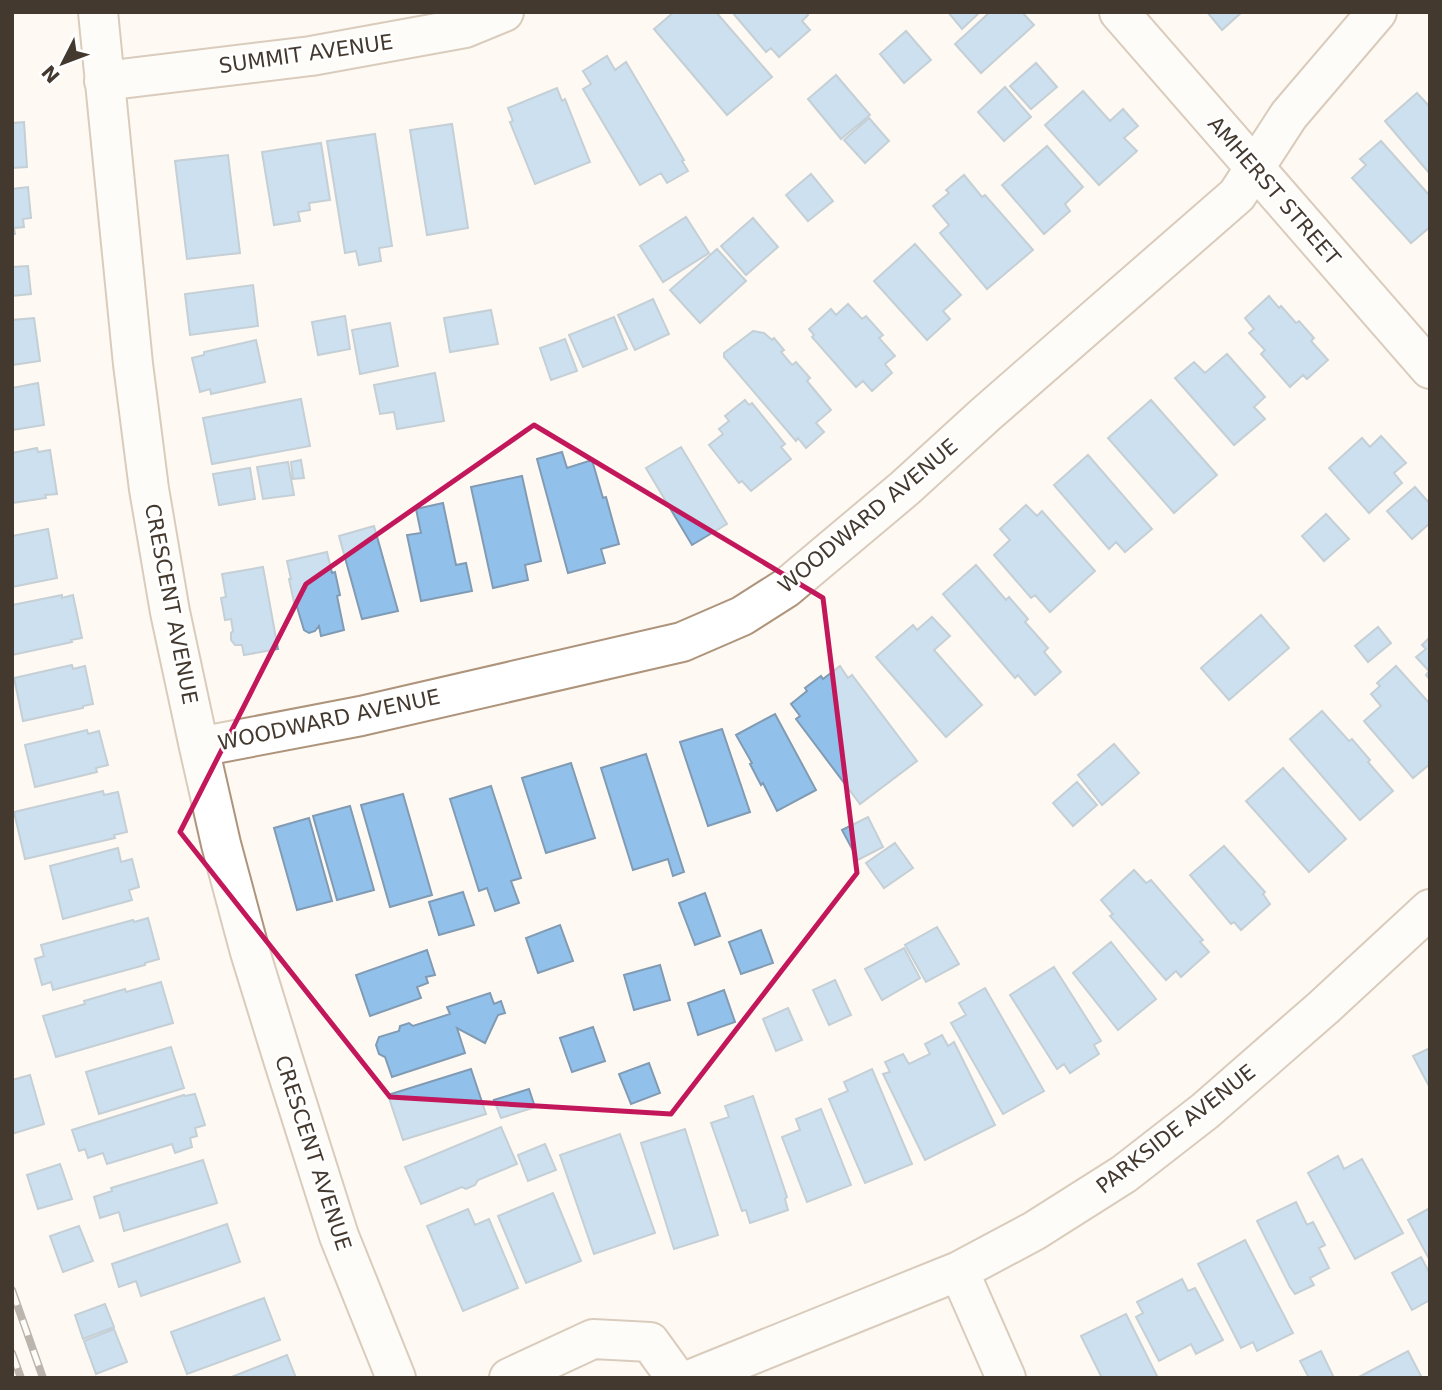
<svg xmlns="http://www.w3.org/2000/svg" width="1442" height="1390" font-family="'DejaVu Sans',sans-serif">
<style>
.building{fill:#91c1ea;stroke:#809bb3;stroke-width:2}
.lines{fill:none;stroke-linecap:round;stroke-linejoin:round}
.minor-casing{stroke:#ae947b;stroke-width:42}
.minor{stroke:#fff;stroke-width:38}
.rail-casing{stroke:#6d635a;stroke-width:8}
.rail{stroke:#fff;stroke-width:5;stroke-dasharray:16;stroke-linecap:butt}
.marked{fill:none;stroke:#c2185b;stroke-width:5;stroke-linejoin:round}
.labels{text-anchor:middle;stroke-width:5;stroke-linejoin:round;paint-order:stroke}
.street-label{font-size:21px;fill:#44392f;stroke:#fff}
</style>
<rect width="100%" height="100%" fill="#fef9f3"/>
<path class="building" d="M674,12h42l56,65 -45,38 -73,-86z
M732,12h74l2,3 -6,6 8,9 -31,27 -8,-9 -5,4z
M948,12h32l-18,17z
M990,12h32l12,13 -53,48 -26,-29z
M1207,12h35l-20,18z
M906,31l25,29 -27,23 -24,-29z
M607,56l8,14 11,-8 58,98 -2,1 6,10 -21,12 -6,-10 -21,12 -57,-96 8,-5 -8,-13z
M1036,63l21,24 -26,22 -21,-23z
M836,75l34,40 -29,24 -33,-40z
M1005,87l26,30 -27,24 -26,-29z
M557,88l5,13 3,-2 25,63 -55,22 -25,-62 3,-1 -5,-13z
M1083,91l27,30 13,-12 15,17 -14,12 13,13 -38,34 -54,-60z
M1417,93l13,14v67l-45,-53z
M869,118l20,23 -24,22 -21,-23z
M24,122l3,45 -15,1v-45z
M452,124l16,104 -41,7 -17,-105z
M375,134l17,112 -13,2 2,13 -22,4 -3,-14 -11,2 -18,-112z
M1381,141l49,55v31l-19,16 -59,-65 14,-13 -6,-6z
M321,143l9,57 -21,3 1,7 -12,2 2,9 -26,4 -12,-73z
M1047,146l36,41 -18,17 5,7 -26,23 -42,-49z
M228,155l12,98 -53,6 -12,-98z
M811,174l22,27 -25,20 -22,-26z
M964,175l18,22 3,-2 48,55 -46,39 -47,-56 9,-8 -16,-19 16,-13 -3,-3z
M28,187l3,31 -8,1 1,8 -10,1 1,6h-3v-45z
M686,217l23,36 -46,29 -23,-36z
M753,218l25,29 -32,28 -25,-29z
M915,244l46,51 -18,16 7,8 -23,21 -53,-59z
M717,249l29,32 -46,42 -30,-33z
M28,266l3,28 -19,2v-29z
M253,285l5,41 -68,9 -5,-41z
M1269,296l10,12 2,-2 15,17 3,-2 15,17 -3,3 17,19 -21,19 -4,-4 -13,12 -29,-33 4,-4 -16,-17 5,-4 -9,-11z
M653,299l16,35 -34,16 -17,-35z
M848,304l14,15 4,-3 17,19 -4,3 16,18 -10,8 7,9 -20,18 -9,-10 -7,6 -44,-50 2,-2 -5,-6 22,-20 5,6z
M491,310l7,34 -48,8 -6,-34z
M345,316l5,33 -32,6 -6,-33z
M614,317l13,32 -44,18 -14,-32z
M34,318l6,43 -28,4v-45z
M390,323l8,43 -38,8 -8,-44z
M753,331l11,2 8,7 2,-2 10,12 -3,2 11,13 4,-3 14,16 -3,3 24,29 -15,13 8,9 -18,16 -8,-10 -2,3 -72,-84v-4z
M565,339l12,32 -26,9 -11,-32z
M256,340l9,42 -54,12 -1,-5 -10,3 -8,-34 12,-3v-3z
M1227,354l38,43 -11,10 11,12 -31,26 -59,-67 19,-16 11,11z
M435,373l9,48 -47,8 -3,-17 -14,2 -6,-29z
M38,383l6,42 -32,5v-42z
M301,399l9,47 -98,18 -9,-46z
M745,400l4,5 3,-2 33,41 -4,3 10,12 -40,32 -9,-10 -3,2 -30,-38 14,-11 -4,-5 10,-8 -4,-5z
M1151,400l66,75 -43,38 -66,-75z
M1381,436l25,27 -12,10 8,10 -33,30 -40,-45 33,-30 8,9z
M681,447l46,77 -35,21 -46,-77z
M37,448l1,4 12,-2 7,44 -12,1 1,3 -34,5v-50z
M562,452l5,16 25,-8 11,38 3,-1 13,47 -18,5 4,14 -37,10 -31,-114z
M1088,455l64,74 -27,23 -9,-10 -7,7 -55,-64z
M301,460l3,18 -11,1 -2,-17z
M288,462l6,33 -31,4 -6,-32z
M250,468l5,31 -36,6 -6,-31z
M522,476l19,85 -16,4 3,15 -35,8 -22,-101z
M1415,487l15,17v19l-18,16 -25,-28z
M443,503l13,62 10,-2 6,28 -51,10 -14,-66 14,-2 -5,-24z
M1026,505l11,11 5,-5 53,60 -45,41 -15,-17 -4,3 -37,-43 16,-15 -10,-11z
M1326,514l23,25 -25,22 -22,-25z
M374,526l24,85 -36,8 -23,-83z
M48,529l9,49 -45,9v-51z
M327,552l5,21 3,-1 5,23 -3,1 7,34 -23,6 -2,-10 -4,5 -6,2 -5,-3 -7,-23h-2l-6,-28h2l-4,-18z
M976,565l30,35 3,-3 19,22 -3,3 23,26 -4,4 17,20 -26,23 -17,-20 -3,3 -72,-84z
M263,567l15,82 -34,6 -2,-10h-7l-4,-5v-7l2,-2 -2,-12 -6,1 -4,-22 5,-1 -4,-23z
M62,595v3l11,-3 9,43 -11,2 1,2 -60,13v-50z
M1261,615l28,33 -60,52 -28,-32z
M932,617l18,19 -16,14 48,55 -36,32 -70,-80 37,-32 4,5z
M1378,627l13,16 -23,19 -13,-16z
M1430,637v43l-4,-5 3,-4 -13,-14 10,-8 -4,-4z
M72,665l1,4 12,-3 8,38 -10,2v2l-60,13 -9,-43z
M840,666l8,12 4,-3 65,86 -57,43 -64,-85 4,-3 -9,-12 16,-13 -2,-3 16,-12 2,3z
M1396,666l34,38v60l-17,14 -49,-57 17,-15 -10,-12 9,-8 -3,-3z
M1322,711l27,30 3,-2 18,21 -2,2 25,29 -33,29 -70,-81z
M775,714l41,76 -39,21 -14,-28 -2,2 -11,-21 2,-1 -16,-28z
M722,729l28,83 -42,14 -28,-84z
M87,730l1,4 11,-3 9,34 -12,3 1,4 -62,15 -10,-42z
M1114,744l25,29 -37,32 -24,-30z
M646,754l38,118 -11,4 -5,-17 -35,11 -32,-102z
M571,763l24,75 -49,15 -24,-75z
M1283,768l63,71 -37,33 -63,-71z
M1077,782l20,23 -24,21 -20,-23z
M491,786l30,92 -10,3 8,22 -24,8 -8,-23 -8,3 -29,-92z
M103,791l1,4 14,-3 9,40 -13,3 1,3 -90,21 -11,-47z
M403,794l29,101 -42,12 -29,-102z
M350,806l24,84 -37,10 -24,-84z
M868,817l15,30 -25,13 -16,-30z
M309,818l23,83 -35,9 -23,-82z
M895,843l18,25 -29,20 -18,-25z
M1224,846l41,46 -2,2 7,10 -29,26 -7,-8 -3,2 -41,-49z
M118,848l3,14 11,-3 7,28 -10,3 3,10 -69,19 -13,-53z
M1134,870l12,13 5,-3 52,60 -3,2 9,10 -28,25 -5,-6 -10,9 -56,-64 3,-2 -12,-14z
M463,892l11,33 -35,10 -10,-33z
M705,893l15,43 -25,9 -16,-42z
M148,918l11,41 -14,4v2l-92,25 -2,-8 -9,3 -7,-26 9,-3 -3,-11 92,-25 1,2z
M560,925l13,36 -35,12 -12,-35z
M937,927l22,37 -33,18 -21,-37z
M761,930l12,33 -32,11 -12,-32z
M1111,942l45,57 -38,31 -45,-57z
M904,948l16,30 -38,22 -17,-31z
M427,950l8,25 -9,2 2,6 -11,4 4,11 -51,18 -14,-41z
M660,965l10,35 -36,10 -10,-35z
M1054,967l47,74 -7,4 5,9 -29,19 -6,-9 -7,5 -47,-74z
M835,980l16,35 -22,10 -16,-35z
M161,982l12,41 -117,34 -13,-41 42,-12 -1,-3 41,-12 1,3z
M985,988l59,103 -41,23 -52,-91 15,-8 -7,-12z
M724,990l11,32 -37,13 -10,-32z
M490,993l4,11 7,-3 4,12 -7,2 -13,28 -28,-15 8,25 -73,24 -7,-20 -6,-3 -3,-9 3,-8 20,-6 1,-5 9,-3 4,3 37,-12 -3,-7z
M788,1008l14,32 -26,11 -13,-32z
M593,1027l12,34 -33,11 -12,-34z
M942,1035l6,11 6,-4 41,83 -70,35 -42,-86 7,-2 -5,-10 18,-8 6,10 21,-10 -5,-10z
M171,1047l13,41 -85,26 -13,-42z
M1430,1048v40l-17,-32z
M649,1063l11,30 -29,11 -12,-30z
M471,1069l15,45 -83,26 -15,-45z
M872,1069l40,95 -47,19 -36,-84 19,-8 -4,-9z
M30,1075l14,49 -32,10v-54z
M529,1089l6,18 -34,11 -7,-18z
M195,1094l10,31 -10,3 2,8 -7,2 2,9 -17,6 -3,-9 -65,20 -4,-11 -15,5 -3,-9 -6,2 -7,-21 112,-35 1,1z
M753,1096l34,101 -2,2 3,11 -38,13 -4,-13 -4,1 -31,-88 18,-6 -4,-11z
M821,1109l30,76 -44,17 -25,-65 18,-7 -4,-11z
M501,1127l16,37 -39,16 -3,5 -9,4 -4,-2 -41,17 -16,-37z
M685,1129l33,106 -44,14 -33,-106z
M620,1134l35,99 -61,21 -34,-99z
M545,1144l11,26 -28,11 -10,-26z
M1338,1156l6,13 18,-10 41,74 -48,26 -47,-86z
M203,1160l14,43 -93,28 -5,-19 -19,6 -6,-21 18,-6 -1,-3z
M60,1164l12,35 -34,10 -11,-34z
M553,1193l28,68 -55,22 -28,-67z
M1296,1202l11,23 6,-3 12,23 -6,3 10,20 -19,10 4,7 -19,9 -5,-7 -33,-66z
M1430,1208v48l-2,1 -20,-37z
M468,1209l7,16 14,-6 29,69 -55,23 -36,-85z
M227,1224l13,38 -99,34 -5,-15 -17,6 -7,-23z
M79,1226l14,35 -30,11 -13,-36z
M1245,1240l48,93 -36,18 -4,-9 -12,6 -43,-84z
M1421,1257l9,17v26l-18,10 -20,-37z
M1182,1279l6,12 7,-3 28,52 -27,14 -5,-10 -32,17 -23,-44 7,-4 -6,-11z
M264,1298l16,42 -93,34 -16,-42z
M105,1304l9,23 -31,12 -8,-24z
M1126,1314l32,64h-56l-21,-42z
M114,1329l13,33 -31,12 -12,-33z
M1321,1351l13,27h-25l-9,-17z
M1408,1351l14,27h-65z
M287,1355l9,23h-67z"/>
<g class="lines">
<defs>
<path id="minor" d="M98,12l35,352 16,125 21,123 29,135 22,97 29,108 33,107 56,177 57,142
M1119,12l311,357
M104,81l207,-25 154,-28 39,-16
M199,747l162,-31 321,-74 60,-26 44,-28 119,-100 81,-74 251,-219 52,-80 88,-103
M959,1271l47,107
M509,1378l84,-39 57,3 26,36
M694,1378l265,-107 75,-40 90,-57 81,-63 119,-104 106,-98"/>
</defs>
<use href="#minor" class="minor-casing"/>
<use href="#minor" class="minor"/>
<defs>
<path id="rail" d="M12,1290l31,88
M12,1353l9,25"/>
</defs>
<use href="#rail" class="rail-casing"/>
<use href="#rail" class="rail"/>
</g>
<path d="M0 0H1442V1390H0ZM534,425l289,173 34,275 -186,241 -281,-17 -210,-265 126,-248z" fill="#fef9f3" fill-opacity=".55" fill-rule="evenodd"/>
<path class="marked" d="M534,425l289,173 34,275 -186,241 -281,-17 -210,-265 126,-248z"/>
<g class="labels">
<g class="street-label">
<text transform="translate(306 54) rotate(-8)" y="7">SUMMIT AVENUE</text>
<text transform="translate(1274 191) rotate(49)" y="7">AMHERST STREET</text>
<text transform="translate(868 516) rotate(-40)" y="7">WOODWARD AVENUE</text>
<text transform="translate(171 604) rotate(79)" y="7">CRESCENT AVENUE</text>
<text transform="translate(329 720) rotate(-12)" y="7">WOODWARD AVENUE</text>
<text transform="translate(1176 1129) rotate(-38)" y="7">PARKSIDE AVENUE</text>
<text transform="translate(313 1153) rotate(72)" y="7">CRESCENT AVENUE</text>
</g>
</g>
<rect width="1442" height="1390" fill="none" stroke="#44392f" stroke-width="28"/>
<g transform="translate(63 63) rotate(228)" stroke="#ffffff" stroke-width="5" paint-order="stroke">
<path d="M0-5L12 26L0 18L-12 26Z" fill="#44392f"/>
<text y="-10" font-size="19" font-weight="bold" text-anchor="middle" fill="#44392f">N</text>
</g>
</svg>
